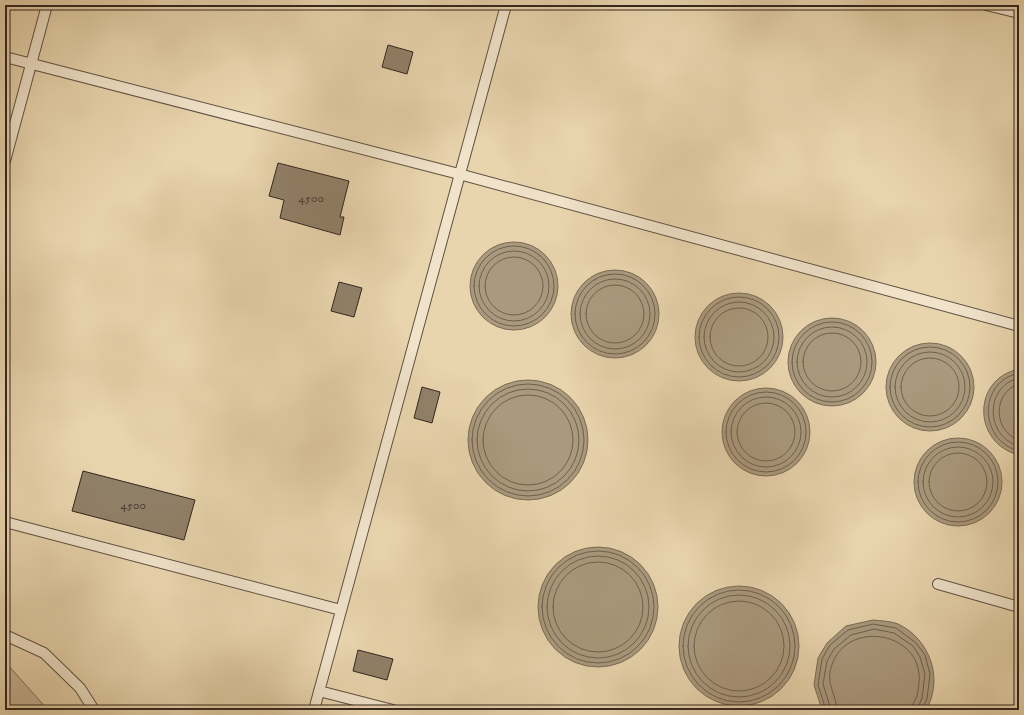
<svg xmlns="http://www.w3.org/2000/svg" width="1024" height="715" font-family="'IM FELL DW Pica',serif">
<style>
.green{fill:#c9b695;stroke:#7e6e5a}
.water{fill:#aa997d;stroke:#7a6b57}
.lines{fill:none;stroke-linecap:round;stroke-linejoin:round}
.shore{stroke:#6e604e;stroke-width:1}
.building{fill:#918069;stroke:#32261f}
.service-casing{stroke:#605242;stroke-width:12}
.service{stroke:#f0e3ca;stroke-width:10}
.labels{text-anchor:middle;stroke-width:3;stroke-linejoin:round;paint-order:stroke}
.number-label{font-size:12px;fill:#4a3c32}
</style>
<rect width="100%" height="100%" fill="#e8d4ad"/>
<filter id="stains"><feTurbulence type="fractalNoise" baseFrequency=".005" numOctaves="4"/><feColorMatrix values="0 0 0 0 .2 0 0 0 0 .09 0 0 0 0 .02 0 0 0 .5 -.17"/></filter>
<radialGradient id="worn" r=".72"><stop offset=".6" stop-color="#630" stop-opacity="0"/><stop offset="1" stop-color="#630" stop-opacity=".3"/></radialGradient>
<path class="green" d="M5,663l2,1 41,46h-43z"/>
<path class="water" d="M470 286a44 44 0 1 1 88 0a44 44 0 1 1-88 0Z
M571 314a44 44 0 1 1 88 0a44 44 0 1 1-88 0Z
M695 337a44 44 0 1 1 88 0a44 44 0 1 1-88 0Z
M788 362a44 44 0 1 1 88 0a44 44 0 1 1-88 0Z
M886 387a44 44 0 1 1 88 0a44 44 0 1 1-88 0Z
M1019,369v86c-46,-11 -48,-76 0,-86z
M468 440a60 60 0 1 1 120 0a60 60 0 1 1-120 0Z
M722 432a44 44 0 1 1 88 0a44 44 0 1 1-88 0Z
M914 482a44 44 0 1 1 88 0a44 44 0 1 1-88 0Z
M538 607a60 60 0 1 1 120 0a60 60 0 1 1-120 0Z
M679 646a60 60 0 1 1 120 0a60 60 0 1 1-120 0Z
M873,620c8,1 18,1 25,4 32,15 46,55 28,86h-104l-8,-25 4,-27 9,-15 19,-17z"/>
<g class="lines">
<path class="shore" d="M474 286a40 40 0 1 1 80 0a40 40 0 1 1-80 0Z
M479 286a35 35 0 1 1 70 0a35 35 0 1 1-70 0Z
M485 286a29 29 0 1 1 58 0a29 29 0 1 1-58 0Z
M575 314a40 40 0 1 1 80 0a40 40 0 1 1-80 0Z
M580 314a35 35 0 1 1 70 0a35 35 0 1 1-70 0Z
M586 314a29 29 0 1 1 58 0a29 29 0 1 1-58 0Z
M699 337a40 40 0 1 1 80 0a40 40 0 1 1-80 0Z
M704 337a35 35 0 1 1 70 0a35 35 0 1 1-70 0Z
M710 337a29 29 0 1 1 58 0a29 29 0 1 1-58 0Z
M792 362a40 40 0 1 1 80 0a40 40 0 1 1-80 0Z
M797 362a35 35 0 1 1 70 0a35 35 0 1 1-70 0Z
M803 362a29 29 0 1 1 58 0a29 29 0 1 1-58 0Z
M890 387a40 40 0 1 1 80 0a40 40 0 1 1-80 0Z
M895 387a35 35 0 1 1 70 0a35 35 0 1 1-70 0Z
M901 387a29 29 0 1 1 58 0a29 29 0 1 1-58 0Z
M1019,373c-42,9 -40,68 0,78
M1019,378c-35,8 -34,59 0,68
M1019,384c-27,8 -26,48 0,56
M472 440a56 56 0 1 1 112 0a56 56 0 1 1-112 0Z
M477 440a51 51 0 1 1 102 0a51 51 0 1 1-102 0Z
M726 432a40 40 0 1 1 80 0a40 40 0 1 1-80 0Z
M483 440a45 45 0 1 1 90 0a45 45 0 1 1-90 0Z
M731 432a35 35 0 1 1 70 0a35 35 0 1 1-70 0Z
M737 432a29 29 0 1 1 58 0a29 29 0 1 1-58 0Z
M918 482a40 40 0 1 1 80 0a40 40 0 1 1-80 0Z
M923 482a35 35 0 1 1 70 0a35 35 0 1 1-70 0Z
M929 482a29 29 0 1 1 58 0a29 29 0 1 1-58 0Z
M542 607a56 56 0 1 1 112 0a56 56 0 1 1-112 0Z
M547 607a51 51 0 1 1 102 0a51 51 0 1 1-102 0Z
M553 607a45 45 0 1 1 90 0a45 45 0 1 1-90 0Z
M683 646a56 56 0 1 1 112 0a56 56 0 1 1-112 0Z
M688 646a51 51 0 1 1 102 0a51 51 0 1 1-102 0Z
M694 646a45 45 0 1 1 90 0a45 45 0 1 1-90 0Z
M826,710l-8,-25 4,-26 8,-14 18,-15 25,-6 23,4 20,15 9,12 5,19 -3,25 -5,11
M831,710l-8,-26 4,-23 7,-12 17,-14 23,-6 20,4 19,13 7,11 5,17 -3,24 -5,12
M837,710c-1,-18 -13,-27 -4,-48 16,-40 82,-31 86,12 1,6 -1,17 -2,22 -2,5 -5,8 -6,14"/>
</g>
<path class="building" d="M388,45l25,7 -6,22 -25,-7z
M278,163l71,18 -9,36h4l-4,18 -60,-17 4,-18 -15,-4z
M339,282l23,6 -8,29 -23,-6z
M422,387l18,5 -8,31 -18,-5z
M83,471l112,29 -11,40 -112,-29z
M1019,482v19l-4,-2z
M358,650l35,9 -6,21 -34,-9z"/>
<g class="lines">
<defs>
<path id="service" d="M986,5l33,8
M5,57l454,117 560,152
M5,161l42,-156
M5,522l336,88
M938,584l81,23
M5,635l39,18 36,35 14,22
M319,691l74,19
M314,710l192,-705"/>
</defs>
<use href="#service" class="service-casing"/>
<use href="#service" class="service"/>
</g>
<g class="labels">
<g class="number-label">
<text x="311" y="202">4500</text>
<text x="133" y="509">4500</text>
</g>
</g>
<rect width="1024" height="715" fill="none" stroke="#e8d4ad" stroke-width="20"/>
<rect x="6" y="6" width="1012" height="703" fill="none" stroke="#32261f" stroke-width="2"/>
<rect x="10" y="10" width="1004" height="695" fill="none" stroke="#32261f"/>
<rect width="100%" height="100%" filter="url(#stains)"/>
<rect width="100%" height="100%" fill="url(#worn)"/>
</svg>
